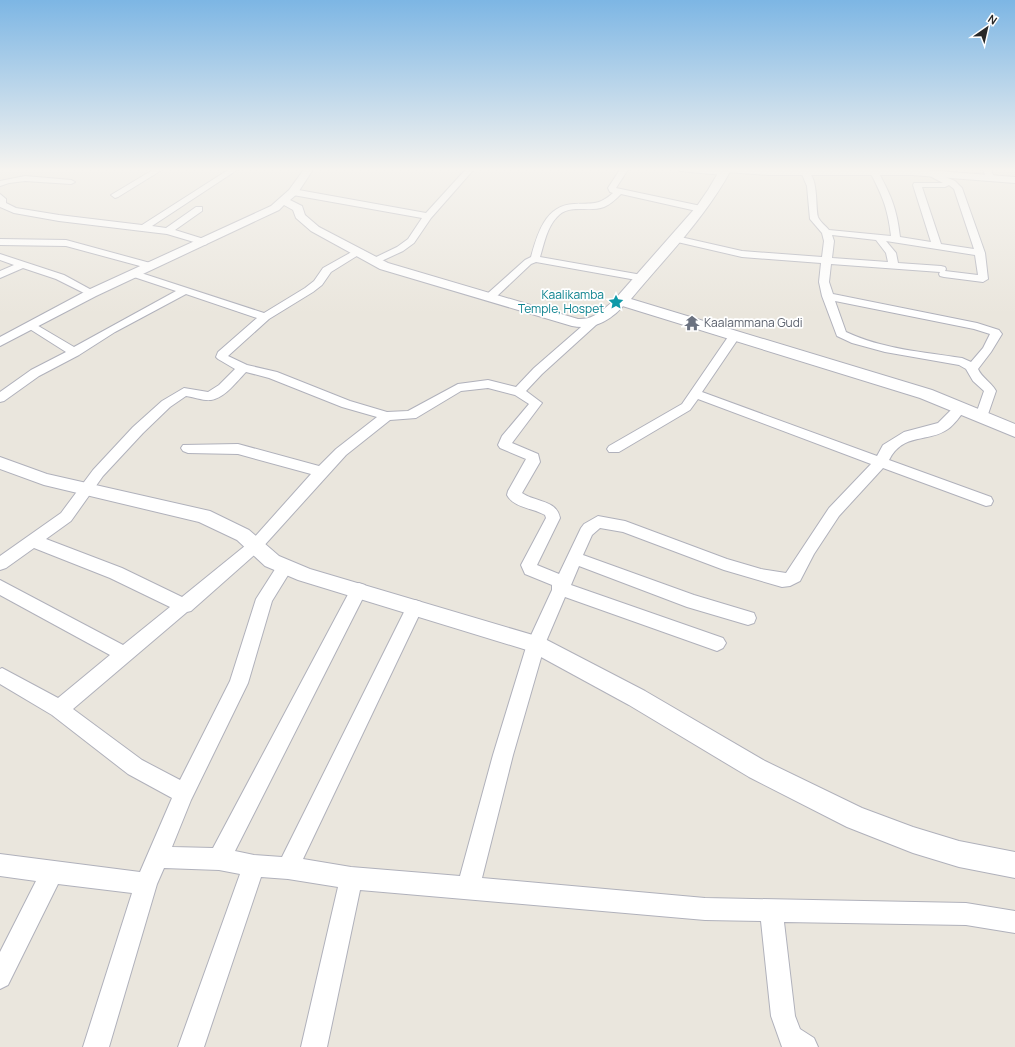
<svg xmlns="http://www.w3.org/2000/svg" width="1015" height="1047" font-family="Manrope,sans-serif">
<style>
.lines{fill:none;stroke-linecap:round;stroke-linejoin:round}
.minor-casing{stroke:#b0b1bb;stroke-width:2}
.tertiary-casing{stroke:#b0b1bb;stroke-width:2}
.secondary-casing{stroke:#b0b1bb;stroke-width:2}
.minor{fill:#fff;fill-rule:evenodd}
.tertiary{fill:#fff;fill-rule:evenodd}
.secondary{fill:#fff;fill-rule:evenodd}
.labels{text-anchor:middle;stroke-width:3.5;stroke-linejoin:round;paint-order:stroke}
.far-culture-label{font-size:12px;fill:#0d838f;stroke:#fff;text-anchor:end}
.far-worship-label{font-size:12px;fill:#5b616d;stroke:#fff;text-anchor:start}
</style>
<rect width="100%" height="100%" fill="#eae6dd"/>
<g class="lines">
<defs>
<path id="minor" d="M156,168h9l-47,29 -3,1 -4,-3z
M231,168h9l-88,58 14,2 30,-21h6v4l-27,19 32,10v4l-3,1 -37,-11 -108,-13 -45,-8 -14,-6v-13l6,5v4l10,5 43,7 83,10z
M467,168h8l-44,50 -17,25 -11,8 -28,13 -3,-1 -2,-2 2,-2 25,-12 11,-8 14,-21 -129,-23 -4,-3 4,-3 133,24z
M621,168h8l-13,20 85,18 4,3 -4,3 -80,-18c-5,5 -10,10 -17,13 -16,6 -35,-4 -47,10 -10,10 -13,27 -17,40l102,18 5,3 -1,2 -4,1 -106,-19 -5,2 -36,34h-8l-1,-2 1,-2 38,-34 6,-3c6,-22 14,-52 43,-53 19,-1 24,2 39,-11l-3,-1 -2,-4z
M868,168h8c14,25 21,40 24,69l31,5 -18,-57 1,-2h29l-15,-8 -1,-2 4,-2 24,10 7,7 23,65 3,26 -5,3 -39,-5 -4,-1 -1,-2 1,-2 -109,-8 -2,18 4,12 144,29 22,7 3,4 -11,18 -13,17c4,9 13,13 18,22l-10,29h-10l-1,-3 9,-26 -11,-10 -7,-12 -7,-4 -74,-13 -33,-9 -15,-7 -15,-40 -3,-14 2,-19 -79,-6 -69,-16 -2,-2 5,-3 66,15 80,6 2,-16 -2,-8 -12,-14 -3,-33 -6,-14 4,-2c14,4 10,36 13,47 2,5 8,9 11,13l62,6c-3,-29 -10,-43 -23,-68zM949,185l5,4 20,60 -33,-5 -19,-57h23zM832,235l44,5 10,13 2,9 -56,-4 2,-17zM886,241l89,14 3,20 -33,-4 1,-2 -1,-2 -4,-1 -43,-3 -2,-10zM835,301l139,28 16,5 -7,14 -12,14 -9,-4c-39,-6 -80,-9 -116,-26z
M982,168h8l4,9 -1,2h-6z
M25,176l46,4 4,2 -4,2 -46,-3 -16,2 -9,3v-5z
M0,239l66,1 88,24 2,2 -5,3 -85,-23 -66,-1z
M357,249l3,1 2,2 -2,2 -29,18 -9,13 -9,7 -44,27 -41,37 19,9 30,7 73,29 37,11 21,-1 50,-27 30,-4 28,7 18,-19 54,-47h8l2,2 -2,2 -54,49 -16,17 16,12 -30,40 26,11 2,8 -18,31c13,9 35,7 38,25l-23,47 22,9 22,-46 3,-4 14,-8 27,5 102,38 34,10 25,4 43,-65 42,-44 -173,-65 -8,11 -71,42h-10l-2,-3 2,-3 73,-42 48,-70 4,-1 6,3 -38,56 175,64 6,-11 21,-13 34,-9 19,-19h8l2,3 -2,3c-5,6 -10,14 -17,19 -19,14 -45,3 -59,31l102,37 2,4 -2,4 -5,1 -103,-38 -44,48 -25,38 -14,27 -10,5 -8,1 -58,-17 -101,-38 -23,-4 -8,7 -9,20 111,40 60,18 2,5 -2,5 -6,2 -61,-18 -108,-41 -8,19 152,53 3,5 -3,5 -6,3 -152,-54 -20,47 -32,111 -31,123 223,20 261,5 49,8v22l-49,-8 -182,-3 11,94 5,13 14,9 4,9h-36l-11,-31 -10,-95 -56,-1 -345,-30 -33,157h-26l37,-160 -50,-8 -27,-2 -57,170h-26l62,-173 -21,-4 -55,-2 -7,16 -48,163h-26l49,-154 -74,-9 -50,101 -8,4v-37l36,-71 -36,-5v-22l140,18 32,-74 -44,-24 -76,-59 -52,-31v-15l2,-1 56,30 52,-43 -110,-60v-15l123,65 47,-38 -60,-29 -76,-30 -28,20 -6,2v-14l61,-43 32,-43 40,-43 29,-26 22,-13 24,4 11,-7 16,-16 -17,-10 -2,-2 2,-5 39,-34 -71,-24 -71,38 -36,23 -40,21 -35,25 -4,1v-10l31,-22 35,-18 -41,-26 6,-3 4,1 39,23 102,-56 -45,-15 -1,-2 5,-3 129,42 41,-25 9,-7 9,-13zM246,372l23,6 73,29 35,10 -41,32 -17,17 -81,-22 -55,1 -2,3 2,3 5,2 50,1 73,20 -60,67 -69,56 -60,-29 -76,-29 25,-18 32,-45 40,-43 27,-26 16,-11c8,1 18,5 25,4 14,-2 26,-19 35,-28zM488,388l27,7 14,9 -27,32 -4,9 2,3 26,11 -18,32 -1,4c7,13 26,13 38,20l1,3 -25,47 4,9 27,11v5l-25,54 -34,111 -33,121 -109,-9 -48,-8 120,-252 -2,-5 -6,-2 -6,2 -127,255 -28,-2 -19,-4 132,-261 -2,-5 -6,-2 -6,2 -140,263 -41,-1 19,-47 57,-117 24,-82 21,-34 -2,-4 -6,-2 -6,2 -23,36 -26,82 -50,99 -38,-20 -69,-51 114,-97 4,-1 70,-62 85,-94 44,-35 26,-2 45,-27z
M0,254l64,21 33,18 -1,2h-8l-32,-16 -33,-11 -23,10v-7l14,-6 -14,-5z"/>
<path id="tertiary" d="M305,168h9l-17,26 -7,6 12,6 3,9 14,12 69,36 190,56c23,2 33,-24 47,-21l2,3c-12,17 -33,30 -55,25l-192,-57 -69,-38 -15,-13 -3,-8 -9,-5 -5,5 -183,86 -96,50v-9l88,-47 183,-84 18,-16z
M676,168l161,2 35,-2 40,1 103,8v6l-103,-8h-143l-41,-3 -5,3 -43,-4z
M0,457l47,17 163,37 39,19 30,26 31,13 233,69 102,53 120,70 97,47 51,19 46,14 56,11v26l-56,-11 -46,-14 -66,-26 -98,-50 -120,-72 -99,-54 -232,-71 -33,-14 -28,-26 -38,-18 -155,-37 -44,-16z"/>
<path id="secondary" d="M721,168h11c-26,49 -66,89 -101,131l301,91 83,34v13l-95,-39 -304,-94 -2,-3 2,-3 81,-92 11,-16z"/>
</defs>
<use href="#minor" class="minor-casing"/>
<use href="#tertiary" class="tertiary-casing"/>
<use href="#secondary" class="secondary-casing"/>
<use href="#minor" class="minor"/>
<use href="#tertiary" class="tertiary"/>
<use href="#secondary" class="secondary"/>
</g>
<linearGradient id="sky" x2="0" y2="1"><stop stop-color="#7db6e4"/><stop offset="0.54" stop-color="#f6f4f0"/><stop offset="1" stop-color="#f6f4f0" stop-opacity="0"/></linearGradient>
<rect width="1015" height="314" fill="url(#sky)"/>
<defs>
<symbol id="sight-bare" viewBox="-9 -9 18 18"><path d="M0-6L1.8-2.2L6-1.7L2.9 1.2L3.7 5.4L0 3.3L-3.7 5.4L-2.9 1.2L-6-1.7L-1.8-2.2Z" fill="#0f9aa8" stroke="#fff" stroke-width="2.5" paint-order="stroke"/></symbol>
<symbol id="temple-bare" viewBox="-9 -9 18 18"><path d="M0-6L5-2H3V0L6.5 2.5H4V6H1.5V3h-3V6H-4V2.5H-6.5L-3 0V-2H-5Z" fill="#6b7280" stroke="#fff" stroke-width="2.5" paint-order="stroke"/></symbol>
</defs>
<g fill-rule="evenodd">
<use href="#sight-bare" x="605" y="291" width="22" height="22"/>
<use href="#temple-bare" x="681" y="312" width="22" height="22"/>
</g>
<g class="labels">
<g class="far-culture-label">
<text x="604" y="299">Kaalikamba<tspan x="604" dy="14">Temple, Hospet</tspan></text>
</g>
<g class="far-worship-label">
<text x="704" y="327">Kaalammana Gudi</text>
</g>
</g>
<g transform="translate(987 28) rotate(34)" stroke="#ffffff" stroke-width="3" paint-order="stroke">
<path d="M0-3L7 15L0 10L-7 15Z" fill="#292929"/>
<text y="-6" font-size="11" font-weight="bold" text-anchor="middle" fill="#292929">N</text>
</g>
</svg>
